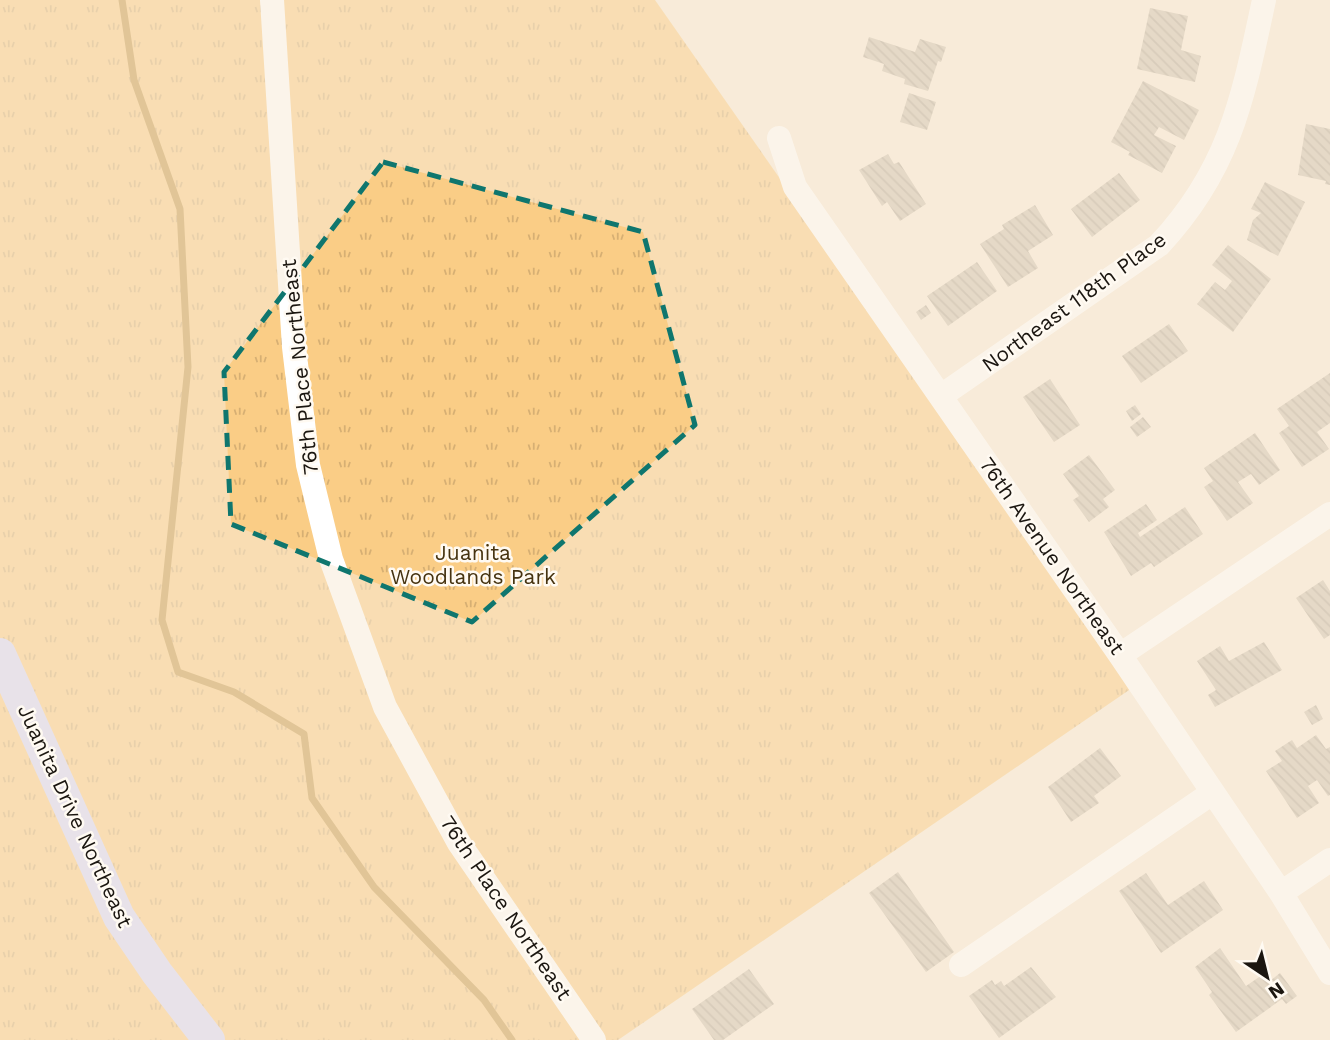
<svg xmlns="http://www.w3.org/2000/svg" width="1330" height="1040" font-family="'Work Sans',sans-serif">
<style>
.grass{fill:url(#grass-tufts)}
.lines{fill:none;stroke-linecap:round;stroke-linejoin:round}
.stream{stroke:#c69748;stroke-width:7}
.building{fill:url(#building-back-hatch)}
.minor{stroke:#fff;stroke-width:24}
.major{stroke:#d6d7fd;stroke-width:32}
.marked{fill:none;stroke:#0f766e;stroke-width:5;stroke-dasharray:14 9;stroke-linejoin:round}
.labels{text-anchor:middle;stroke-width:5;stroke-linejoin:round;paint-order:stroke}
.street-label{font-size:21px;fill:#1b1610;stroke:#fffaf2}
.park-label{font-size:21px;fill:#463310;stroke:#fffaf2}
</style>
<defs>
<pattern id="grass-tufts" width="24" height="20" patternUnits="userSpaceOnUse" patternTransform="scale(1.75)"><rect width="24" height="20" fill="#facd86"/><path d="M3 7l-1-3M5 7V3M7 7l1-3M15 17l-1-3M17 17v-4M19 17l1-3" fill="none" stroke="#d6af73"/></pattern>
<pattern id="building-back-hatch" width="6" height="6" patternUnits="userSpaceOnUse" patternTransform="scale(1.75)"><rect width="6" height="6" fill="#cfc3b1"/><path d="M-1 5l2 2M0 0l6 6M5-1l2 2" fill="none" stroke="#b1a797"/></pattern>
</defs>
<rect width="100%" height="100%" fill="#f8ebd9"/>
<path class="grass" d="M0,0h655l480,686 -517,354h-618z"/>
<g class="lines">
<path class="stream" d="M122,0l12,80 46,129 8,158 -26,253 16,52 56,20 70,42 8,64 62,89 110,113 28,40"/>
</g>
<path class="building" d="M1150,8l38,8 -7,34 20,6 -6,26 -58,-13z
M869,37l46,15 5,-13 26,8 -5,15 -3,-1 -10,30 -24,-7 1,-5 -23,-8 2,-7 -21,-7z
M1143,81l56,29 -15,30 -25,-13 -5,8 22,11 -14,27 -34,-18 2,-3 -19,-10z
M909,93l27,9 -9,28 -27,-8z
M1306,124l24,5v56l-5,-1 1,-3 -28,-6z
M888,154l6,10 5,-2 27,42 -26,17 -13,-19 -5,4 -23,-36z
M1119,173l21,27 -48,37 -21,-28z
M1265,182l40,20 -27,54 -31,-16 6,-20 8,-7 -10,-4z
M1035,205l18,30 -25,16 10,17 -30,19 -28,-43 24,-15 -2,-4z
M1228,245l43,34 -38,53 -36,-28 18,-22 10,8 7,-9 -20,-16z
M977,262l20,29 -49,35 -21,-30z
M926,305l5,8 -10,7 -5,-8z
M1169,324l19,27 -47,32 -19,-27z
M1330,373v50l-13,9 12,17 -27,18 -23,-34 10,-7 -12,-17z
M1050,379l30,46 -26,17 -31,-45z
M1135,405l6,9 -9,7 -6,-10z
M1143,417l8,10 -14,10 -7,-10z
M1255,433l25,37 -21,15 -8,-11 -13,8 15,21 -26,18 -23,-34 9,-6 -9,-13z
M1089,455l26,35 -12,9 6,8 -20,15 -16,-22 6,-4 -16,-22z
M1146,504l11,16 -19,13 2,4 45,-30 18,27 -49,33 -3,-4 -20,13 -27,-44z
M1323,580l7,11v44l-6,4 -28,-41z
M1264,642l18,28 -67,37 -7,-12 8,-5 -19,-29 23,-15 9,15z
M1316,705l7,14 -11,6 -8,-13z
M1316,735l10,14 4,-2v48l-2,1 -11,-16 -9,6 11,17 -22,15 -31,-47 16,-10 -7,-10 17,-11 5,8z
M1100,748l21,28 -27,20 5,7 -28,19 -23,-35z
M898,872l56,80 -28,20 -57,-79z
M1146,873l22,32 36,-24 19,29 -62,43 -42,-62z
M1220,948l26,38 19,-13 5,8 10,-8 17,23 -11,8 -4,-5 -46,33 -27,-37 3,-3 -17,-25z
M1031,967l25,30 -57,41 -30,-42 23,-16 3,5 6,-4 3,5z
M749,969l25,35 -51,36h-9l-22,-31z"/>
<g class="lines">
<path class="minor" d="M272,0l22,347 14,118 23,94 54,148 74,136 135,197
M779,138l16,49 325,468 161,238 49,80
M941,396l218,-151c71,-76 84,-147 105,-245
M1120,655l210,-141
M1281,893l49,-33
M961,965l251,-172"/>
<path class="major" d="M0,654l119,263 38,56 52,67"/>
</g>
<path d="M0 0H1330V1040H0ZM383,162l260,70 52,193 -223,197 -241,-98 -7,-152z" fill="#f8ebd9" fill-opacity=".55" fill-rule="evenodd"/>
<path class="marked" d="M383,162l260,70 52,193 -223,197 -241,-98 -7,-152z"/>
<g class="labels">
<g class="street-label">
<text transform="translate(1074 302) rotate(-36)" y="7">Northeast 118th Place</text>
<text transform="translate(300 367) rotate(-96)" y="7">76th Place Northeast</text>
<text transform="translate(1052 556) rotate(55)" y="7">76th Avenue Northeast</text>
<text transform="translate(75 816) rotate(65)" y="7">Juanita Drive Northeast</text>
<text transform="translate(506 908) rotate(56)" y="7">76th Place Northeast</text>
</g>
<g class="park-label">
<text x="473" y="560">Juanita<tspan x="473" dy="24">Woodlands Park</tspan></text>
</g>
</g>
<g transform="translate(1267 977) rotate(145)" stroke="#fffaf2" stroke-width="5" paint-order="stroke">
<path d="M0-5L12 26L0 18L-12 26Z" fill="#1b1610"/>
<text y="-10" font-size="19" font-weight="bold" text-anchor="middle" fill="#1b1610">N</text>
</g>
</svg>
